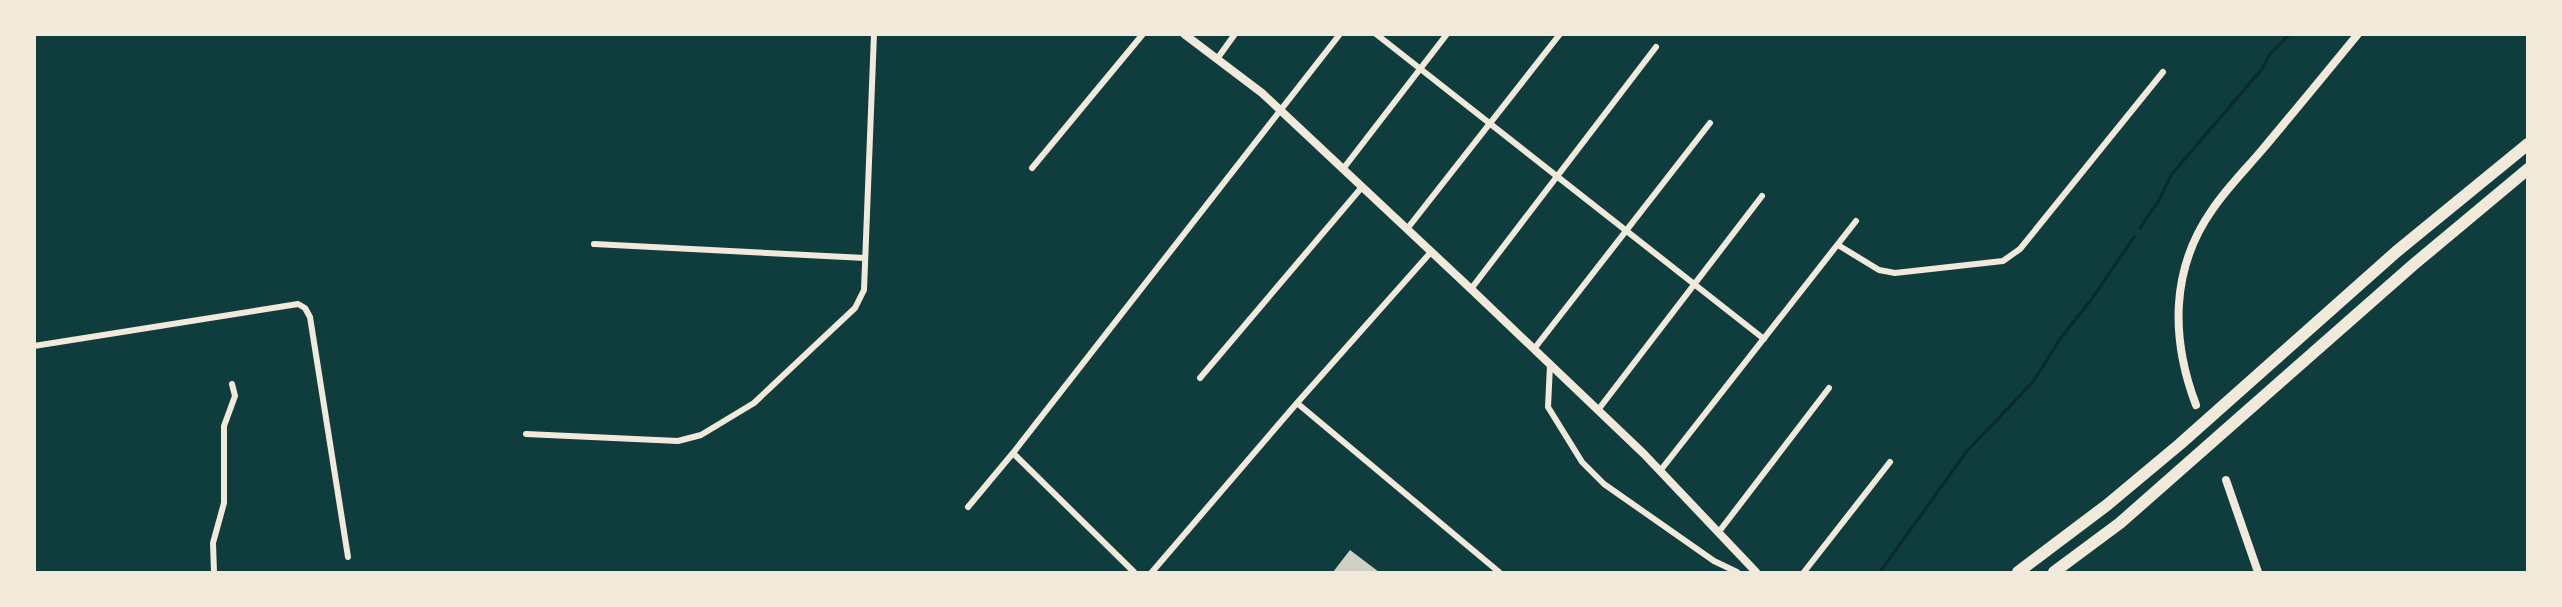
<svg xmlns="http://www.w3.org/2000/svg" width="2562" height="607" font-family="'Space Grotesk',sans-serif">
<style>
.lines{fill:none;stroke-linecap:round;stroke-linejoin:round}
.stream{stroke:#0a2a2b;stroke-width:3}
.building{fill:#cfcfc3}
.minor{stroke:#f1e9da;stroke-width:6}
.tertiary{stroke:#f1e9da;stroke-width:8}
.motorway{stroke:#f1e9da;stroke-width:12}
</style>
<rect width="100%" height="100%" fill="#0f3d3e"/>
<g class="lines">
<path class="stream" d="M2140,228l19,-28 12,-25 91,-106 8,-15 20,-20
M1880,572l87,-121 66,-69 27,-43 31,-39 43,-63"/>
</g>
<path class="building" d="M1350,550l29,22h-46z"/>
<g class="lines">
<path class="minor" d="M1376,34l388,305
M1217,59l18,-25
M1032,168l111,-134
M1343,169l104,-135
M1407,229l153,-195
M594,244l271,14
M1838,245l41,25 16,3 108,-12 17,-12 143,-177
M1471,289l185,-242
M34,346l264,-42 7,4 5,9 38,240
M1534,349l176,-226
M1550,365l-2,42 34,55 22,22 110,77 23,11
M1200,378l162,-191
M1297,403l202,169
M1598,410l164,-214
M526,434l152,7 23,-6 53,-32 101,-95 9,-18 10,-256
M1660,471l196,-250
M968,507l45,-54
M1718,533l111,-145
M214,572l-1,-29 11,-40v-77l11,-30 -3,-12
M1134,572l-121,-119 327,-419
M1152,572l145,-169 134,-151
M1804,572l86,-110"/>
<path class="tertiary" d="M1184,34l78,59 209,196 173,165 112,118
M2196,405c-25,-66 -26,-135 16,-195 14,-21 33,-40 50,-60 32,-38 64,-77 96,-116
M2226,480l32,92"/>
<path class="motorway" d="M2018,572l89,-67 73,-61 216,-192 132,-108
M2054,572l66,-49 293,-258 115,-96"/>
</g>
<rect width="2562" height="607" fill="none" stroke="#f1e9da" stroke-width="72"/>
</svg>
